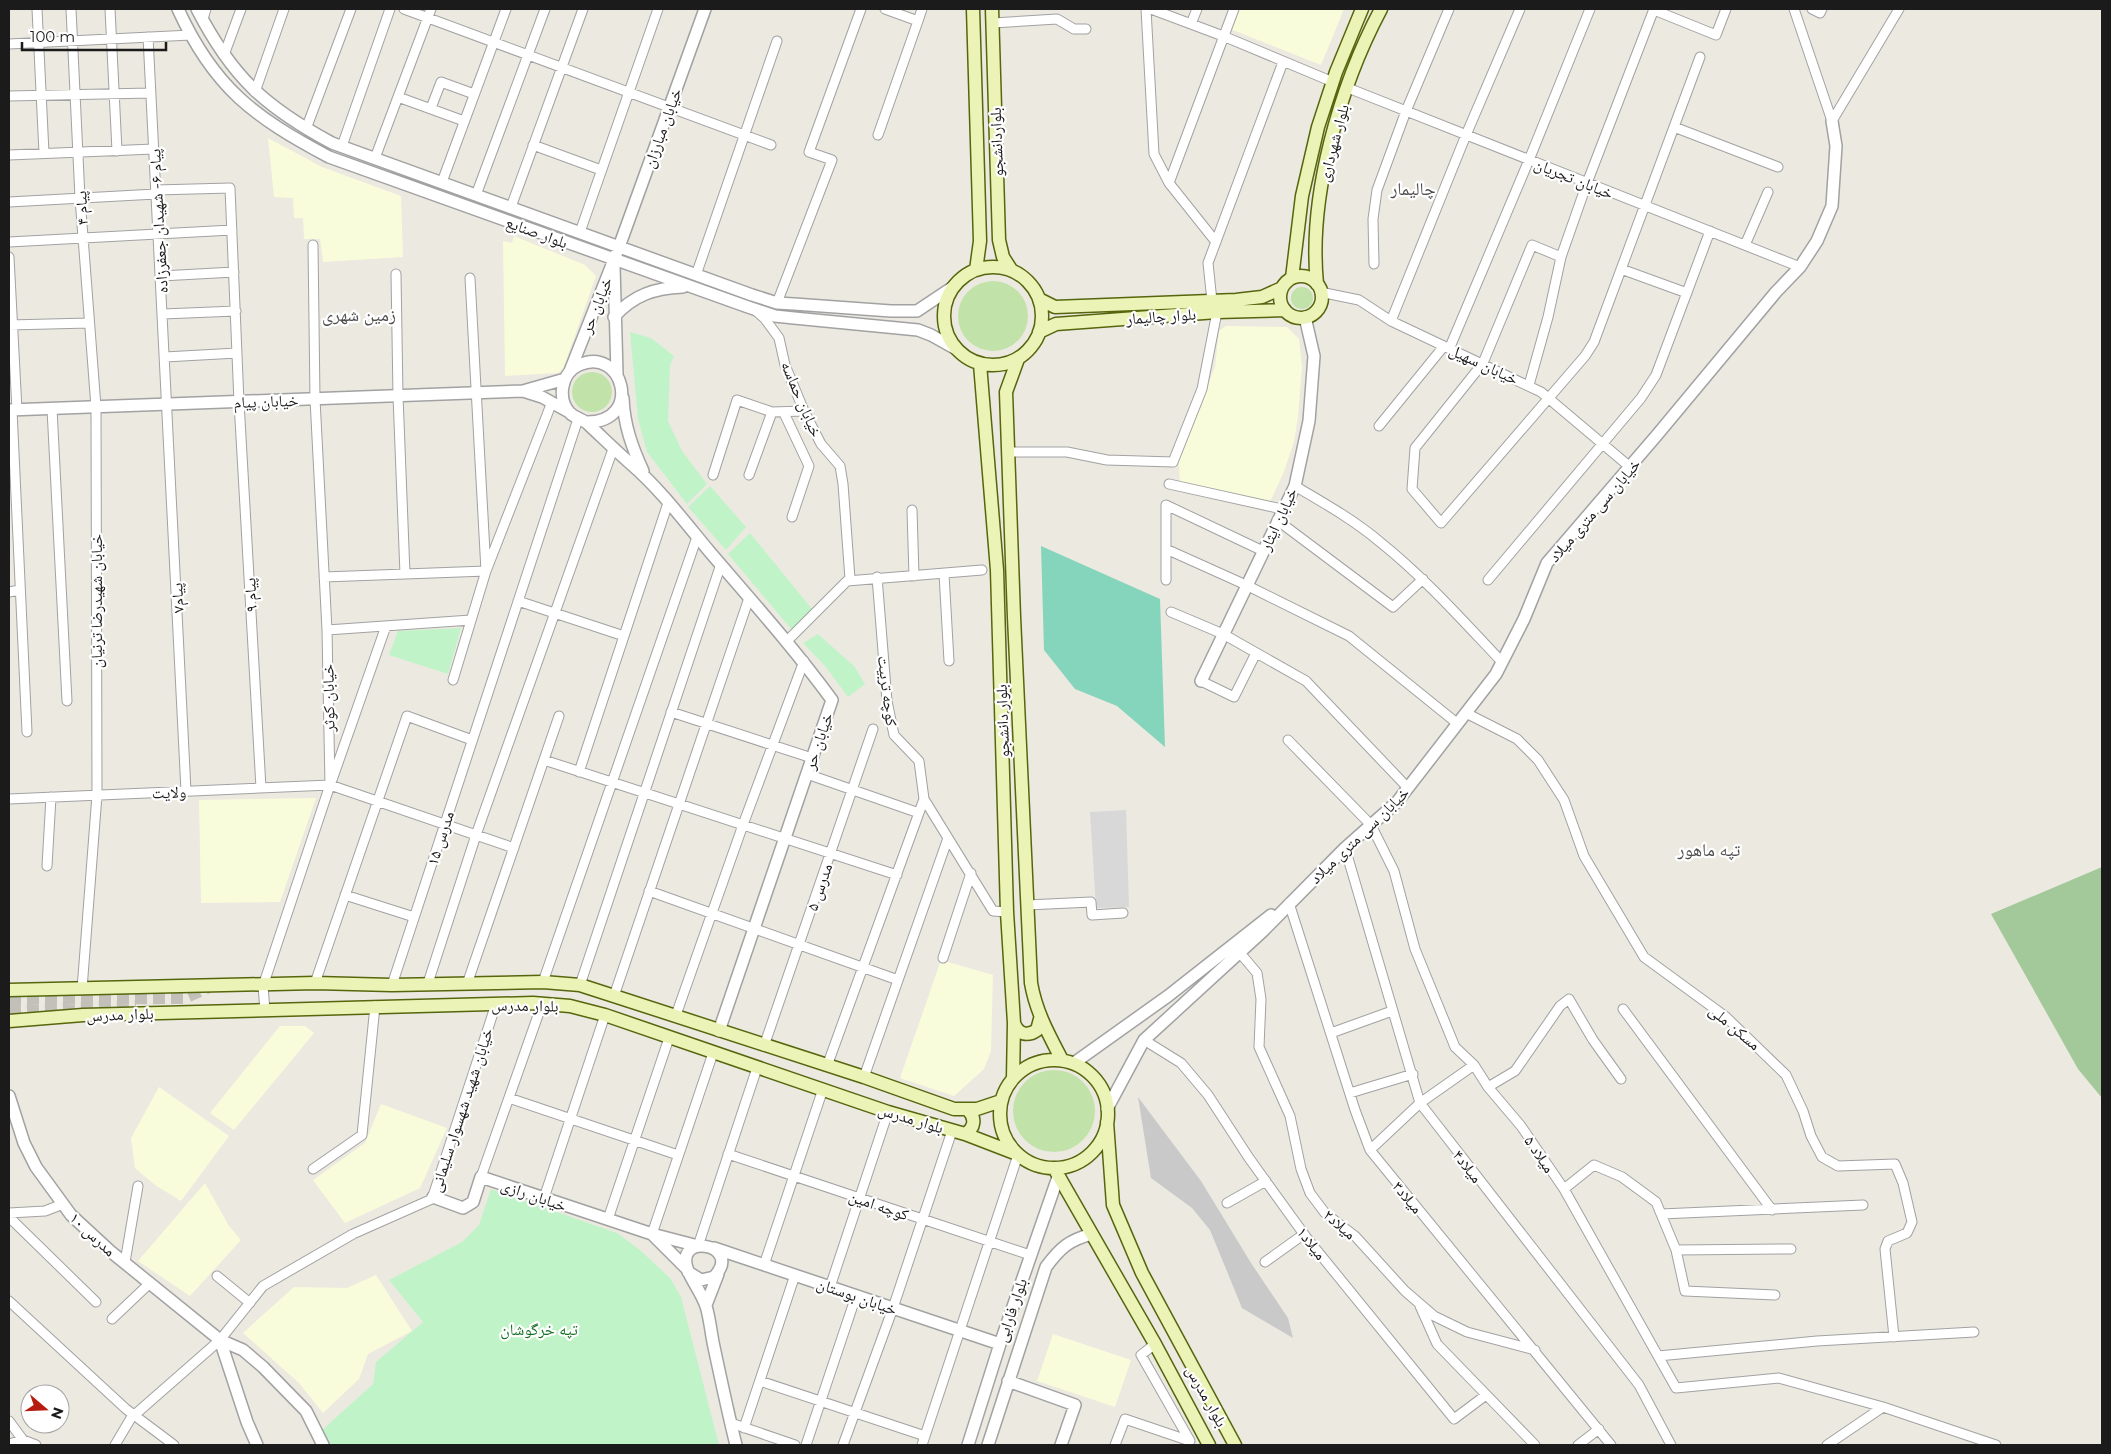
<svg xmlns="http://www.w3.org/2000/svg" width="2111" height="1454" font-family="Montserrat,'Noto Naskh Arabic',sans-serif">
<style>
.residential{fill:#d9d8d8}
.education{fill:#f9fcda}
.religious{fill:#c9c9c9}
.grass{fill:#c1e3aa}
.forest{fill:#a3c899}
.park{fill:#c0f4c8}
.pitch{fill:#84d5bc}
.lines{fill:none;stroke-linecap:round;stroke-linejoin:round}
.secondary-tunnel{stroke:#c2c0b9;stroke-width:12;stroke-dasharray:12 6;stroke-linecap:butt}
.minor-casing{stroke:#a2a2a2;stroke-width:11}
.tertiary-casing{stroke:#a2a2a2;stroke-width:14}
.secondary-casing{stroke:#56660d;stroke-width:15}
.minor{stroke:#fff;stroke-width:9}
.tertiary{stroke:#fff;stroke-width:11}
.secondary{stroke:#ebf3b7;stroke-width:12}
.labels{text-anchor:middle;stroke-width:4.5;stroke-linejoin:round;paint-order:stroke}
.street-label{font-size:16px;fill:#1b1b1b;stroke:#fff}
.park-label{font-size:16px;fill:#146e22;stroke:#fff}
.neighbourhood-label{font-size:18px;fill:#4e4e4e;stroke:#fff}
</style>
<rect width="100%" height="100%" fill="#ece9e1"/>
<path class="residential" d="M1126,810l3,97 -33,1 -6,-96z"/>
<path class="education" d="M1239,9h105l-23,56 -91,-36z
M268,138l54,29 79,29 2,61 -80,5 -3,-23h-16l-1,-21h-9l-1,-20 -19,-1z
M514,236l71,29 11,11 -33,93 -5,4 -53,3 -2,-135 9,2z
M1226,326l61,1 12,12 3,28 -4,50 -4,25 -11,32 -14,30 -89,-21 -2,-33 17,-33 20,-50 4,-36z
M316,798l-36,104 -79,1 -2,-103z
M941,960l52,15 -2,76 -7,18 -30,27 -54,-18z
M280,1026h25l9,7 -80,97 -24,-17z
M159,1087l70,49 -48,65 -26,-16 -20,-17 -4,-30z
M381,1104l66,24 -27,60 -75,35 -32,-43 52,-37z
M205,1183l24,43 12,14 -51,56 -52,-35z
M376,1275l36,56 -44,23 -9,25 -36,34 -24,-30 -56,-50 51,-46 53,1z
M1053,1334l78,26 -16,47 -78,-26z"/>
<path class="religious" d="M1138,1097l63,84 50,82 37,55 5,20 -51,-30 -32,-78 -18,-22 -41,-30z"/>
<path class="grass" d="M958 316a35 35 0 1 1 70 0a35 35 0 1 1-70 0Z
M1291 298a11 11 0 1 1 22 0a11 11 0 1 1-22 0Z
M572 392a20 20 0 1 1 40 0a20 20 0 1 1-40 0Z
M1013 1111a41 41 0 1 1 82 0a41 41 0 1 1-82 0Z"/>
<path class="forest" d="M2102,867v231l-24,-29 -87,-155z"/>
<path class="park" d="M630,332l21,6 23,18 -4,9 -2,56 14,30 25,33 -20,20 -40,-52 -9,-33z
M710,486l36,41 -20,23 -38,-43z
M750,533l62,76 -20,21 -64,-76z
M461,628l-13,46 -59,-19 9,-24z
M818,634l36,32 11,18 -17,13 -23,-31 -22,-23z
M491,1189l126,44 23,17 30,28 11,19 38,148h-389l-10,-13 53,-48 3,-22 47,-40 -34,-42 73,-38 17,-17z"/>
<path class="pitch" d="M1041,546l119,53 5,148 -48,-41 -42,-17 -31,-39z"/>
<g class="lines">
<path class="secondary-tunnel" d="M9,999l175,-1 25,-11
M9,1011l127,-5"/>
<defs>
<path id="minor" d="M37,9l7,144
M71,9l9,189 16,209 1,388 -15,194
M110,9l7,142
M404,9l367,136
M1146,9l8,145 15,29 47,59
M1151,9l72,27 110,46
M1794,9l38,112
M1812,9l8,4 2,-4
M1654,10l62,25 10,-26
M203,19l3,-10
M918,21l4,-12
M993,23l64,-4 17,10h12
M1191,24l6,-15
M148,37l38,754
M9,44l182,-9
M224,55l17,-46
M1348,88l452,179
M255,92l29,-83
M9,96l142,-3
M398,97l66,24
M431,108l10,-26 33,12
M1832,121l67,-112
M1674,127l104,40
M306,129l45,-120
M878,135l40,-114 -33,-12
M533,145l68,25
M342,146l48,-137
M9,155l145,-6
M375,158l56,-149
M442,182l64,-173
M1169,183l65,-174
M156,190l74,-2 9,214 22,386
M476,195l69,-186
M9,202l147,-8
M511,207l72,-198
M580,232l78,-223
M9,242l223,-12
M1745,245l23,-53
M9,257l8,153
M1561,257l-29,-12 -49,118 -68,85 -3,41 29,34 144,-167 9,-14 106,-285
M1374,264l-1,-45 4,-29 29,-79 43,-102
M1621,269l66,24
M396,274l2,122 7,178
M696,275l81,-234
M161,276l73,-4
M1320,292l39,8 32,21 150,71 89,75
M1212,301l-4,-38 75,-201
M777,303l55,-143 -23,-8 52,-143
M756,311l9,8 14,19 6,27 19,46 17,33 19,22 3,18 7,95 -3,2
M163,314l73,-3
M1391,321l75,-186 54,-126
M9,325l80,-2
M1450,347l79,-187 61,-151
M165,357l72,-4
M1529,385l19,-68 13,-60 26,-74 67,-174
M52,409l15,292
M12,410l15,322
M784,413l25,53 -17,51
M1379,426l65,-80
M1008,452h59l40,8 66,2 29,-73 15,-77
M713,475l24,-75 35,12 32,-1
M749,475l23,-63
M1169,484l113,25
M1295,486c29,17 59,34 85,56 45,36 83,79 122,120
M912,510l2,66
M1277,520l116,87 30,-28
M1166,549l80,36 103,51 109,88
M944,574l5,87
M324,577l162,-6 -16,-293
M877,577l10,124 7,34 25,26 5,38 69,112 14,1
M1166,580v-75l97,46
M1488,580l153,-182 15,-23 54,-144
M9,592l11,-2
M518,601l106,35
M1171,612l52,22 83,47 102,107
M327,630l144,-10
M787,641l60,-60 135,-11
M453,680l33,-109 66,-169
M1201,681l33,16 22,-44
M671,712l141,46
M1466,713l51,26 21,21 26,40 20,56 60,101 82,60 60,58 17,36 8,25 11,21 16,9 57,-2 8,19 9,39 -5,11 -19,8 -3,8 9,88
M1288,740l83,85 23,46 21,78 40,98 19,18 14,22 33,39 43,63 112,199 103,-10 104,29 113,38
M544,760l353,115
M579,772l89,-269
M807,774l112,39
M332,780l54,-154
M9,799l321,-14 184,63
M1345,848l75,255 219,282 32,60
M47,866l4,-69
M649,891l249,89
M345,895l69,22
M1289,903l66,207 15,40 241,295
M1027,905l64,-3 1,13 31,-2
M1240,953l17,20 4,26 -2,48 31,69 11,53 9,24 15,20 30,23 50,55 29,25 33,16 68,18
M943,958l28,-85
M543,982l154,-445
M315,983l92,-267 65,24
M428,983l48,-148 137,-386
M467,984l92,-268
M392,985l186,-566
M580,985l141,-421
M614,996l135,-398
M1623,1009l149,201
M265,1011l-2,-25 67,-201 -3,-155 -12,-231 -2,-154
M676,1015l68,-193 60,-161
M1331,1033l61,-22
M1144,1040l37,23 27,32 41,63 57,79 148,182 32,-24
M764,1046l109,-317
M827,1066l97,-267
M864,1077l84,-239
M1488,1087l27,-16 45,-65 9,-7 24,41 28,39
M1350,1093l63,-19
M509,1098l169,57
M1370,1150l50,-47 54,-38
M728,1154l302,101
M313,1169l49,-34 13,-129
M481,1177l61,-173
M1564,1189l30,-24 28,12 34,25 20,48 9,41 90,4
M544,1198l61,-183
M1227,1203l39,-22
M9,1213l36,-2 18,-7
M1661,1214l202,-9
M9,1217l87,85
M608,1219l61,-181
M652,1234l61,-181
M698,1246l59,-178
M1676,1250l115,-1
M125,1262l13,-76
M1265,1262l39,-28
M764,1265l59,-176
M217,1276l33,27
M830,1287l58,-175
M9,1301l117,108 48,36
M1420,1306l17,38 98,101
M112,1319l38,-36
M1155,1344l-14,11 49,86
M1658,1356l159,-15 157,-9
M760,1381l165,55
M9,1421l14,19 13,5
M731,1423l64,22
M744,1428l51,-153
M9,1444l14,-4 1,5
M115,1445l16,-27 89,-78 43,-54 90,-52 79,-35 64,-195
M806,1445l50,-149
M843,1445l50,-137 59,-177
M922,1445l96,-290
M1115,1445l10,-26 65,22
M1578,1445l21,-16
M1827,1445l56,-38"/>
<path id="tertiary" d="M178,9c36,79 76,108 151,148l419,150 27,9 19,2 124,12 13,5 25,14
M197,9c35,68 68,98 135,134l420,152 25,8 17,1 97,7h26l36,-24
M614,266l3,108
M614,317c19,-22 41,-29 69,-30
M570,371l49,-124 86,-238
M523,391l19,6 27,15
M623,398c1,27 9,49 20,73
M9,410l514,-19 42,-12
M587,422c57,0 36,-77 -8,-57 -18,8 -22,34 -9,48 6,6 14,6 19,12 14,13 27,26 42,39 29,25 53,57 78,87 42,49 85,97 123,149l-113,331
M1201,681l94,-195 14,-65 5,-65 -9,-39
M1074,1063l94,-67 103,-81
M9,1096l15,47 12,24 35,48 39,36 110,89 23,10 20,17 43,44 17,34
M1107,1109l37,-69 119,-109 82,-83 52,-46 99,-128 28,-55 23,-56 110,-128 119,-143 24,-25 17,-26 15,-35 4,-60 -4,-25
M433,1197l30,11 10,-6 8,-25 171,57 46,12
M653,1235l33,33
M714,1248l286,96
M688,1272l13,8 13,-3c32,-34 -47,-47 -24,-2 5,10 12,20 16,31 4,13 5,28 8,41 7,33 14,66 22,98
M706,1305l12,-31
M220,1340l27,82 10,23
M1008,1381l67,24 -14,40
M968,1445l32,-101 58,-167
M988,1445l58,-178c14,-19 23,-27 46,-33"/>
<path id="secondary" d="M973,9l7,232 -4,29
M992,9l7,231 4,17 9,14
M944 316a49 49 0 1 1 98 0a49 49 0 1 1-98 0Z
M1280 297a21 21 0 1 1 42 0a21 21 0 1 1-42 0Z
M1292,278l10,-82 16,-69 18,-55 26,-63
M1317,284c-9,-88 23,-198 64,-275
M1039,299l16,8 181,-7 26,-3 20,-9
M1039,332l17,-8 161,-12 68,-2
M1018,359l-12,33 8,225 17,366c5,29 18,52 31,77
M980,364l17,206 10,342 7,111 -1,55
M9,990l306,-7 77,2 151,-3 37,3 284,92 90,32h23l24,-8
M9,1021l74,-6 450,-12 37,3 35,9 283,97 77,22 52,20
M1014,1023c4,11 13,14 23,7l3,-11
M1000 1114a54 54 0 1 1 108 0a54 54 0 1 1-108 0Z
M1107,1122l6,83 29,68 93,172
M965,1134c10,-6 11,-16 3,-24
M1054,1168l101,176 54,101"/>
</defs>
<use href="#minor" class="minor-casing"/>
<use href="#tertiary" class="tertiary-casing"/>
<use href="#secondary" class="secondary-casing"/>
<use href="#minor" class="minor"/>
<use href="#tertiary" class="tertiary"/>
<use href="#secondary" class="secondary"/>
</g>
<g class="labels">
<g class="street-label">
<text transform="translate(662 128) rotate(-70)" y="6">خیابان مبارزان</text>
<text transform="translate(996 142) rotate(-92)" y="6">بلواردانشجو</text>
<text transform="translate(1333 143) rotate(-75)" y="6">بلوار شهرداری</text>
<text transform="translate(1574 178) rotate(22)" y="6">خیابان تجریان</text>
<text transform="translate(81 208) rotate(-93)" y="6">پیام ۴</text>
<text transform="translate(158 221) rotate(-93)" y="6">پیام ۶- شهیدان جعفرزاده</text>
<text transform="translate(537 232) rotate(20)" y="6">بلوار صنایع</text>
<text transform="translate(596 305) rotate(-68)" y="6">خیابان حر</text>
<text transform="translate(1161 316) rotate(-4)" y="6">بلوار چالیمار</text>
<text transform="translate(1484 364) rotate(25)" y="6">خیابان سهیل</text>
<text transform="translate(802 399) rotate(67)" y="6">خیابان حماسه</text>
<text transform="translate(266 401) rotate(-2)" y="6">خیابان پیام</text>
<text transform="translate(1594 510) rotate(-49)" y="6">خیابان سی متری میلاد</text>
<text transform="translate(1278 519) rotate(-65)" y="6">خیابان ایثار</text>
<text transform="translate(250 595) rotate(-93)" y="6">پیام ۹</text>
<text transform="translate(177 598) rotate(-93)" y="6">پیام۷</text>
<text transform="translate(96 601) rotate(-90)" y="6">خیابان شهیدرضا ترنیان</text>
<text transform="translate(888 691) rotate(83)" y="6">کوچه تربیت</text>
<text transform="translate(328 698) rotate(-91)" y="6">خیابان کوثر</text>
<text transform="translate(1002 721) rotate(-92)" y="6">بلوار دانشجو</text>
<text transform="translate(818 741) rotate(-71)" y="6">خیابان حر</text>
<text transform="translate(169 792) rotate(-2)" y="6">ولایت</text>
<text transform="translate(1359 835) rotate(-44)" y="6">خیابان سی متری میلاد</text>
<text transform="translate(440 838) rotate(-72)" y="6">مدرس ۱۵</text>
<text transform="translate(819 887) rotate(-71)" y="6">مدرس ۵</text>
<text transform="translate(525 1005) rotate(1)" y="6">بلوار مدرس</text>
<text transform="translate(120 1014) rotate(-2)" y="6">بلوار مدرس</text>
<text transform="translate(1735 1027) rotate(40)" y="6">مسکن ملی</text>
<text transform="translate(461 1110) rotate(-72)" y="6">خیابان شهید شهسوار سلیمانی</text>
<text transform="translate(911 1118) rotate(17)" y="6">بلوار مدرس</text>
<text transform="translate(1540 1154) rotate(56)" y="6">میلاد ۵</text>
<text transform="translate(1468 1166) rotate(52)" y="6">میلاد۴</text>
<text transform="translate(534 1195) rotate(19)" y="6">خیابان رازی</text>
<text transform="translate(1408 1197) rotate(50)" y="6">میلاد۳</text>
<text transform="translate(879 1205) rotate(19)" y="6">کوچه امین</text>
<text transform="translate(1340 1224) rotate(41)" y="6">میلاد۲</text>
<text transform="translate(93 1234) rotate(43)" y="6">مدرس ۱۰</text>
<text transform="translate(1312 1243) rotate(52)" y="6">میلاد۱</text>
<text transform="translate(857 1296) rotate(19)" y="6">خیابان بوستان</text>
<text transform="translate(1011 1310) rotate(-71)" y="6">بلوار فارابی</text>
<text transform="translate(1207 1396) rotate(61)" y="6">بلوار مدرس</text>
</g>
<g class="park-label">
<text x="539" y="1335">تپه خرگوشان</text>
</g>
<g class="neighbourhood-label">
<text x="1413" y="195">چالیمار</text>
<text x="359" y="321">زمین شهری</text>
<text x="1709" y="856">تپه ماهور</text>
</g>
</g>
<rect width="2111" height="1454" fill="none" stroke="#1b1b1b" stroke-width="20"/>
<g transform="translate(45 1409) rotate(109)"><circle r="24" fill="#ffffff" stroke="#a4a4a4"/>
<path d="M0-4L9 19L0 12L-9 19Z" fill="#b61d10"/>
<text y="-8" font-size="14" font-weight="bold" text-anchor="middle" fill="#1b1b1b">N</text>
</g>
<path d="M22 42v8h144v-8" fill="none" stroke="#1b1b1b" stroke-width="2.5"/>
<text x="30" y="42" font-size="15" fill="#1b1b1b" stroke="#ffffff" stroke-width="4" paint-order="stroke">100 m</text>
</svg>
